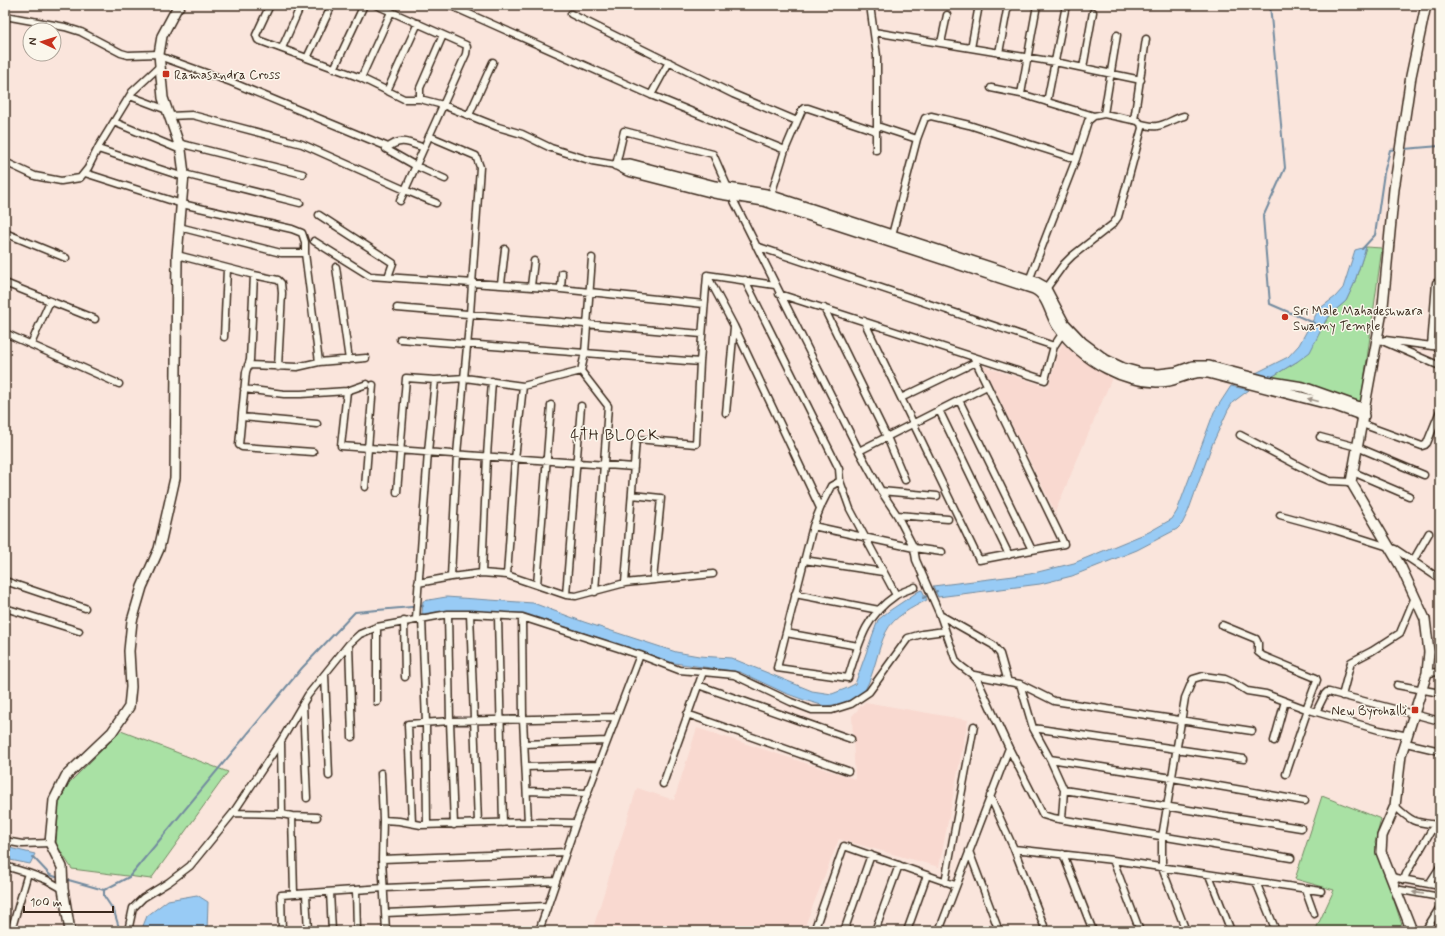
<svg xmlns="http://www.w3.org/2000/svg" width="1445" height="936" font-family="Mynerve,sans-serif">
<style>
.built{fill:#f9d9d0}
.green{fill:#a9e1a4;stroke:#728661}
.water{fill:#98cbf5;stroke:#738b9f}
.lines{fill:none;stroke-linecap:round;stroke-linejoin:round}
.stream{stroke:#738b9f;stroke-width:2}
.street-casing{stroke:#3b2a1e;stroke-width:9}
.secondary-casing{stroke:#3b2a1e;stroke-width:12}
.street{stroke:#fbf7ec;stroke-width:6}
.secondary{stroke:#fbf7ec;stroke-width:9}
.oneway{fill:#9b9085}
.poi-dot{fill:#c8321e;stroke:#fbf7ec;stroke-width:1.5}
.labels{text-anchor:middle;stroke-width:3;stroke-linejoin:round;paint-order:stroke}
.poi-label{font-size:13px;fill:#3b2a1e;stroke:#fbf7ec;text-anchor:start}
.quarter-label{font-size:15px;letter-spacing:1px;fill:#3b2a1e;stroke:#fbf7ec}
</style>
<rect width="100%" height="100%" fill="#fae5dc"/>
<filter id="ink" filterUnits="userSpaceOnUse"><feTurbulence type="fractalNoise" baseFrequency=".025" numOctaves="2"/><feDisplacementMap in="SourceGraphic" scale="8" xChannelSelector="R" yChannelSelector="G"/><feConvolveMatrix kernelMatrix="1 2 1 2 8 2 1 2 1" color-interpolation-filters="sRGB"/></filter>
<g filter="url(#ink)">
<path class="built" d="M1062,343l50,35 -57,134 -72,-146 65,21z
M865,702l103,18 -29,147 -100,-28 -36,92h-211l45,-143 37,12 23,-72 158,51 -3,-63z"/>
<path class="green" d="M1366,247l16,1 -21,155 -93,-24 30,-18 34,-48 14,-12 8,-17z
M121,731l107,41 -77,107 -79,-10 -16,-25 3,-42 10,-19z
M1322,796l59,23 -6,24 29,88h-89l19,-41 -39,-11z"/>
<path class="water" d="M1366,247l-12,37 -8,17 -14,12 -6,7 -16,32 -12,9 -30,18 -14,-5 34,-17 11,-12 20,-36 16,-12 8,-9 12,-38z
M1231,386l18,4 -16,12 -5,8 -16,35 -24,67 -6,12 -5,5 -40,21 -65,26 -32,8 -102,13 -5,-11 97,-12 44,-11 75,-31 23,-13 5,-8 37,-99z
M922,590l5,10c-14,7 -34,17 -41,32 -9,18 -11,40 -21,58l-6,6 -18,8 -16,2 -21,-6 -19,-7 -45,-21 -66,-9 -150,-50 -80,-2 -22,3 1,-13 23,-4 87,6 51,19 92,30 23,4 32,2 81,33 20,3 13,-5 10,-5 23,-64 11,-9 30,-20z
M5,847l30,7 -5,10 -25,-5z
M197,895l11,7 -1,29h-66l6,-15 21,-16z"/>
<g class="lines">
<path class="stream" d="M1270,5l15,163 -22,49 7,87 44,19
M1404,149l36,-3
M1362,249l13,-14 9,-62 6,-23 8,-1
M923,598l14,-7
M32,857l2,1 16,17 9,3
M65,879l39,11 25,-13 173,-209 53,-56 68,-6
M104,890v6l10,15 6,20"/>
<defs>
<path id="street" d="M270,5l-14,30 2,5 103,38 43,21h16l23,6 55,22 24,7 29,14 41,13 24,4 8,-34 89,23 15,34
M449,5l202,90 134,55
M1440,5v1
M571,14l162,80 64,27
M5,16l60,11 16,5 40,21 7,2 31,-1
M874,32l181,30 86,18
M941,43l6,-28
M282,48l19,-43
M971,48l8,-43
M999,53l8,-43
M159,56l72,26 157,65
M307,58l25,-53
M1083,68l10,-56
M334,69l30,-64
M361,78l30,-66
M991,88l30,6 73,22
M387,91l31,-68
M1021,94l16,-89
M651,95l18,-33
M130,96l37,14
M420,99v-11l23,-53
M1047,102l19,-97
M1104,114l13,-79
M469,115l24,-53
M169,116l23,-1 110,29 103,46 61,-136 1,-7 -1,-2 -90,-40
M1134,120l12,-81
M114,122l67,28
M1141,124c5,1 11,3 16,2 9,-1 18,-8 27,-10
M877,126l40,13
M876,131v19
M429,136l47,20 4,11 -10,147 -13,140 -6,123
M178,143l125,31
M424,148c-16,-6 -24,-11 -38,1l30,17 29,13
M98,149l86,28
M5,162l30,14 26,5 19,-3 8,-10 11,-22 33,-54 27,-25
M85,173l97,31 110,25 10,4 3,9v11
M184,174l116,29
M731,195l128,256 22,40 16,24 17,33 2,12 24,55 16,46c7,9 17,11 22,20l31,67 34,67 10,3 238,40
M771,195l14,-45 17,-40 2,-2h4l68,23 1,-5v-70l-7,-51
M400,201l5,-11 31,13
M319,215l74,48 -5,14
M179,227l102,26h24l14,109
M5,233l61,25
M892,235l25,-96 8,-21 6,-2 38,9 107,34
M314,241l56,35 191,13 143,15
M756,246l298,100
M177,255l77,20 24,5 3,3 1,10 -4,74
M592,258l-7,95 115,9
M336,267l13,93
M254,275l-4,85 -4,12 -7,73 3,2 71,5
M707,275l27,51 86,182
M707,275l68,10
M745,280l94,189 1,12 10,28 46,86
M5,283l90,36
M1028,283l48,-124 12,-38 6,-5 10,-2 34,7 3,3 1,4 -24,89 -5,7 -41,32 -8,8 -18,25
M501,284l4,-35
M531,286l3,-25
M561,289l1,-16
M779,294l266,86 9,-34 8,-12
M397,308l305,26
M824,308l63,129 18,43
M864,321l115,239 85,-16 -90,-186
M5,333l114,51
M224,337l3,-68
M1378,339l62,27
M1385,340l55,7
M31,344l19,-43
M1431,346l5,-63
M248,365l49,2 22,-5 47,-4
M581,371l27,35 -13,186
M244,389l40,5h17l46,-3 20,-7
M347,391l-6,55 293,21
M901,398l75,-36
M959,400l73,150
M939,410l70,145
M726,413l8,-86
M242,417l75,7
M1362,424l60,22 3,-1 2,-2 13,-32
M1240,435l80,42 10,4 21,1
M1320,437l37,10 67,28
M859,451l128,-65
M1353,472l56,24
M840,481l-9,5 -9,18 -9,22 -36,142 71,10c11,-34 16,-61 47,-82 5,-4 14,-6 20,-9
M365,487l8,-102
M881,491l56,5
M397,492l9,-114 29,2 30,-2 58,8 58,-15 4,-18 -185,-14
M632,495l29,3 -8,82
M897,515l51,4
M1280,515l55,15 60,19 45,30
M813,526l101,22 28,4
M804,560l79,12
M1413,561l16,-28
M482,573l5,-117 5,-75
M507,575l8,-116 8,-73
M5,581l80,27
M418,583l33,-6 31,-4 25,2 59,20 10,1 49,-13 88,-9
M625,583l11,-144 60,5 4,-82 7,-87
M537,585l14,-180
M795,594l84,16
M566,595l15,-189
M5,608l74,23
M448,614l2,107 4,104
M470,614l8,209
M940,615l53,30 7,9 8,28
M498,617l5,206
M522,617l1,102 5,103
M422,618l4,105 1,102
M416,619l12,-167 7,-72
M404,621l1,56
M1222,625l34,14 2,4v9l5,4 53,22 1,2 -11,29
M786,633l72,13
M349,644l3,93
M1427,673l13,-1
M325,674l4,102
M974,675l46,9 34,17 198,30
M1020,684l13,44 17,31 14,31 -2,29
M698,685l153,54
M1397,685l43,8
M1342,696l9,-34 21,-11 28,-18 15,-36
M377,702v-75
M303,704l4,94
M1316,712l9,-18 2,-2h2l111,29
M687,714l161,57
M1033,728l211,31
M281,741l1,73
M1274,741l11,-40
M1406,743l34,8
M524,744l83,-3
M1050,759l122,19 133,23
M526,767l72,-2
M381,773l2,47 -1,39 4,72
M1286,774l22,-65
M663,784l40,-112 31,3 57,27 21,8h20l19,-6 18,-12 39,-54 14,-4 23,-3
M1064,790l237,38
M527,791l60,2
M990,796l24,53 32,82
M1395,806c19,18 20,16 45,19
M233,813l49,1 10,2 25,1
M292,816l2,78
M383,820l16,1 22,4 107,-3 48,1
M412,823l-4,-99 42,-3 166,-4
M5,841l17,3 28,-1
M1014,849l99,11 208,31
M969,851l30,80
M1063,854l30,77
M382,859l184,-7
M1113,860l27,71
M5,866l23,7 -17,58
M28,873l19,7 16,9
M1209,875l22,56
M1391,877l49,9
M1404,880l2,-6 29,-50
M945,882l29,-156
M1256,882l20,49
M1429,884l11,-17
M1305,889l9,25
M1395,889l45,8
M356,890l1,41
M330,892l2,39
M306,894l2,37
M385,913l162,-7
M128,931l5,-23 10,-10 26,-16 21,-16 43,-53 48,-72 27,-46 41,-51 11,-10 17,-7 71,-13h22l52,3 118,38 39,15 24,2
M282,931l-1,-36 103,-7 172,-7
M539,931l37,-108 64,-168
M814,931l30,-85 111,39
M844,931l27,-76
M875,931l24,-66
M907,931l20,-56
M939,931l70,-183
M1186,931l-24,-63v-31l23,-139 8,-19 10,-3 22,3 9,4 13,8 19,3 40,15 73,21 29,6
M1425,931l15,-24"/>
<path id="secondary" d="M616,165l14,-1 85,22 51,8 270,88 9,5 19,36 18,19 24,18 17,8 18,5 18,1 17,-2 17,-6h16l57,15 37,6 62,22
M617,165l11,6 86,22 50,8 270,88c14,6 16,27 24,38 24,33 69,60 111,54 9,-2 18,-7 27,-8 4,-1 8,0 12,0l128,33 28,10
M70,931l-7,-42 -1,-22 -12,-24 4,-43 12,-24 46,-44 17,-25 2,-20 -2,-36 3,-30 10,-34 17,-38 16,-71 2,-223 7,-81 -3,-24 -18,-52 -4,-44 3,-18 15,-28 3,-3
M1412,931l-31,-79 1,-16 13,-30 6,-51 26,-82 2,-21 -4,-33 -24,-52 -50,-85 32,-176 11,-117 5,-32 12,-81 15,-71"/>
</defs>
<use href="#street" class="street-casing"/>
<use href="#secondary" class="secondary-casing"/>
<use href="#street" class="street"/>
<use href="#secondary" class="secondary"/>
</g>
<defs><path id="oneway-solid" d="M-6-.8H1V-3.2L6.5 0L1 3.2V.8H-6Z"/></defs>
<g class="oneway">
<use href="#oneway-solid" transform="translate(1313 400) rotate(-165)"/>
<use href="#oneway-solid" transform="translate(1418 893) rotate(-171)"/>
</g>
</g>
<g class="poi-dot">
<rect x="162" y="70" width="8" height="8" rx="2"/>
<circle cx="1285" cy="317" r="4"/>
<rect x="1411" y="706" width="8" height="8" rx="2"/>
</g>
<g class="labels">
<g class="poi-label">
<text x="174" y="79">Ramasandra Cross</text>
<text x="1293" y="315">Sri Male Mahadeshwara<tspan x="1293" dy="15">Swamy Temple</tspan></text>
<text x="1407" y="715" text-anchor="end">New Byrohalli</text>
</g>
<g class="quarter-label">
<text x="615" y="440">4TH BLOCK</text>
</g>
</g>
<rect width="1445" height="936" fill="none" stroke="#fbf7ec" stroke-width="20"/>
<rect x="10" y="10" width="1425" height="916" fill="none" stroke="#3b2a1e" stroke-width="1.5" filter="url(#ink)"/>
<g transform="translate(42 42) rotate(274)"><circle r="19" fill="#fbf7ec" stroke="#aea59a"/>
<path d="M0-3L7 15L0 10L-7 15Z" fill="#c8321e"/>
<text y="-6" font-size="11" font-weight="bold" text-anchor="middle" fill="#3b2a1e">N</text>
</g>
<path d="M24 906v6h89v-6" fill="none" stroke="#3b2a1e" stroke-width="2"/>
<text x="30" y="906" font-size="12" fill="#3b2a1e" stroke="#fbf7ec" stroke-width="3" paint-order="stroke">100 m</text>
</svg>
